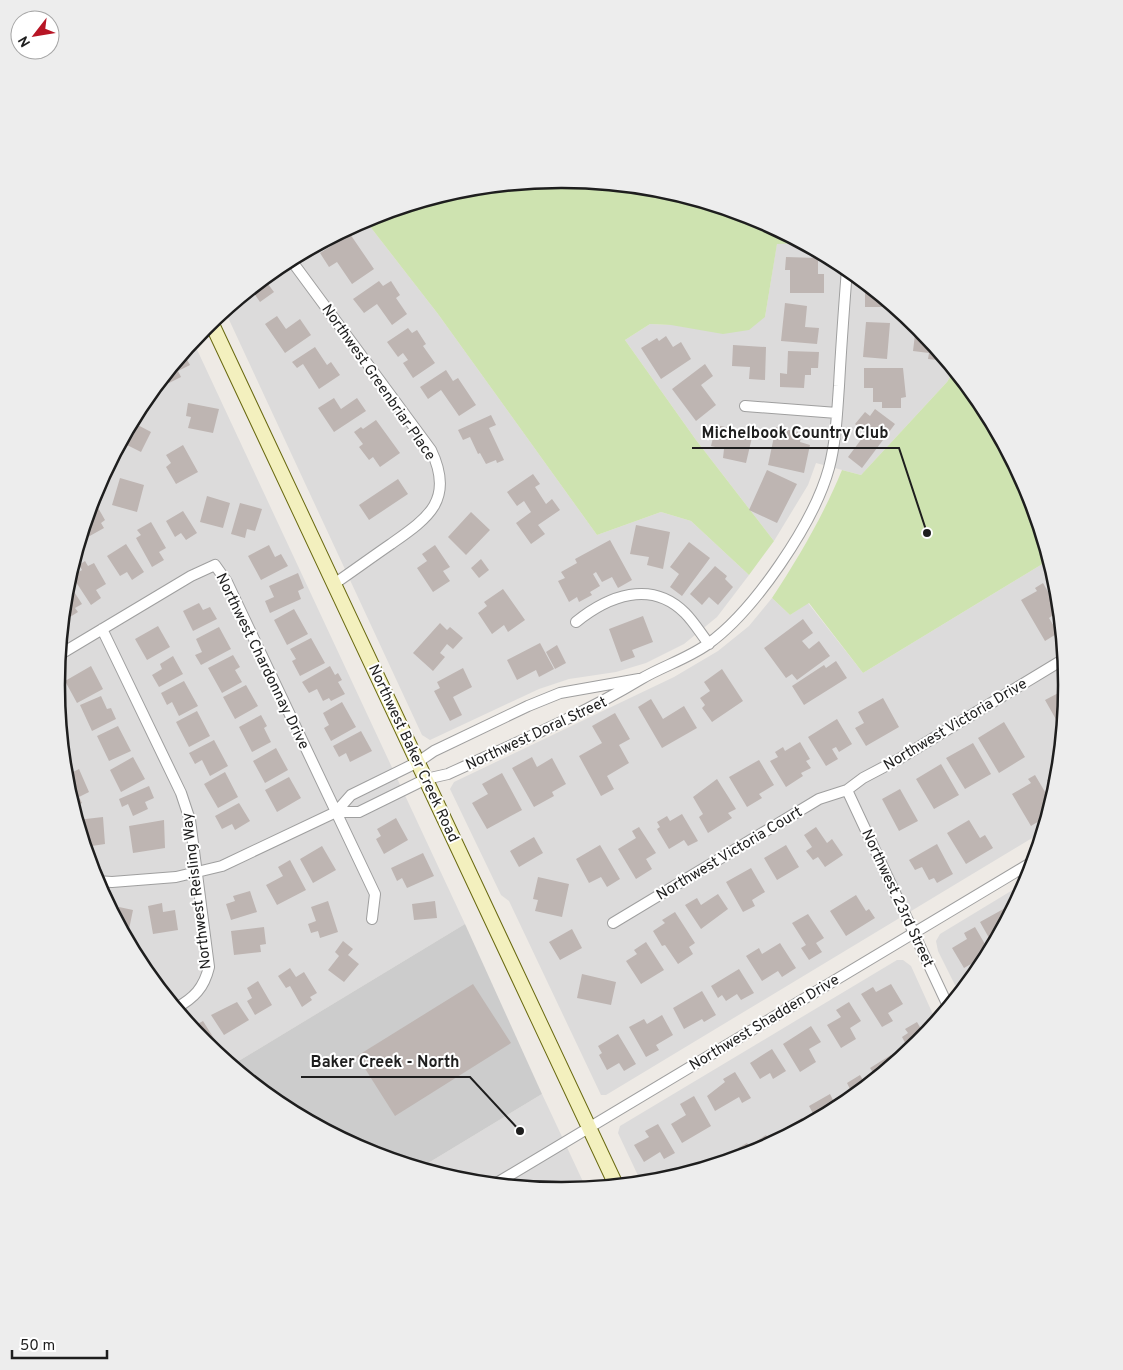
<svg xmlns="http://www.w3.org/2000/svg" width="1123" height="1370" font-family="Overpass,sans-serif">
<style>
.residential{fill:#dcdbdb}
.religious{fill:#ccc}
.grass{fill:#cee3b0}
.building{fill:#beb5b2}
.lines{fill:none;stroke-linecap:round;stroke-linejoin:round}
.minor-casing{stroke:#9f9f9f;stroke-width:12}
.secondary-casing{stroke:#696910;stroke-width:16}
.minor{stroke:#fff;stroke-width:10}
.secondary{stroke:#f3f0be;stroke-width:14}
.labels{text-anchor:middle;stroke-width:4;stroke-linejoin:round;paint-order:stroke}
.street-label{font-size:15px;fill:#1e1e1e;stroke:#fff}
.rim{fill:none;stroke:#1e1e1e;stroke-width:2.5}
.leader{fill:none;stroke:#1e1e1e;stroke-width:2}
.callout-dot{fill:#1e1e1e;stroke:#fff;stroke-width:2}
.callout-label{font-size:16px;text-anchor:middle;font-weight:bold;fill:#1e1e1e;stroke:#fff;stroke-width:4;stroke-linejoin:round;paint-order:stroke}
</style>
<rect width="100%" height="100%" fill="#eeeae5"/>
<path class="residential" d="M365,220l73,94 159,221 64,-23 30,9 58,54 -32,42 -33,27 -38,19 -30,9 -47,7 -30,10 -109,51 -8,-5 -197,-424 56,-46z
M777,243h24l41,22 77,63 35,43 -7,11 -86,93 -45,-12 -8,22 -34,56 -78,-101 -71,-100 25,-16 21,1 94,-8z
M193,341l272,583 -233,141 -28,-23 -63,-77 -46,-87 -29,-95 -10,-98 10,-99 29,-95 47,-87z
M1049,560l8,27 10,98 -10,99 -15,48 -436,263h-5l-92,-194 -8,-6 -51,-106 4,-7 220,-105 44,-26 31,-25 23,-28 18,17 18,-12 55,70z
M1026,882l-45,84 -22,27 -21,-42 -2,-10 4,-7z
M897,960h6l8,6 25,55 -17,21 -77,63 -87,47 -95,29 -19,1 -23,-49 2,-7z
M542,1094l44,94 -25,2 -98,-10 -43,-12z"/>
<path class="religious" d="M465,924l77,170 -122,74 -52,-16 -87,-47 -49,-40z"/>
<path class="grass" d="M562,180l98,10 95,28 46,25 -24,1 -12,73 -16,13 -26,4 -52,-9 -21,-1 -25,16 71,100 78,101 -25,34 -58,-54 -30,-9 -64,23 -159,-221 -73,-94 98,-31z
M954,371l28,34 46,87 21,68 -186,113 -54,-70 -19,12 -18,-17c27,-41 51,-82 70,-128l19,5 86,-93z"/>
<path class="building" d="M350,234l24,35 -22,15 -15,-22 -8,5 -9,-14z
M786,257l32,1v16h6v19h-34v-23h-5z
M267,276l1,2 -3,2 9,12 -14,10 -9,-13z
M379,281l4,5 8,-5 9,14 -4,3 11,16 -15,11 -15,-21 -13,9 -11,-14z
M865,284l2,1 27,22h-29z
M785,303l22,3 -2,21 14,1 -2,16 -36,-3z
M277,316l9,13 14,-10 11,16 -26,18 -20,-29z
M866,322l24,1 -3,36 -24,-2z
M916,326l23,27 -1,7 -10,-1 1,-6 -16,-2z
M408,328l4,5 5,-3 9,14 -3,2 12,17 -22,15 -10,-15 5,-3 -5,-7 -5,4 -11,-15z
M666,336l7,11 8,-5 10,17 -30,20 -20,-31 16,-10 2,3z
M733,345l33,2 -1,33 -16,-1 1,-12 -18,-1z
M315,347l12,18 4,-3 9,13 -21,14 -16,-25 -6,4 -5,-6z
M188,348l3,5 -6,3 5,9 -12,6 3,6 -12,6 -4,-7z
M788,351l31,1 -1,16h-7v7h-6l-1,13 -24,-1v-14l7,1z
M705,364l8,12 -12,9 15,20 -20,16 -24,-32z
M864,368h39l3,29 -5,1v10h-19v-6h-9v-14h-9z
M446,370l7,11 5,-3 18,27 -17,11 -18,-26 -13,9 -8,-12z
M334,398l7,11 16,-11 9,13 -32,21 -16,-24z
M188,403l31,6 -6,24 -25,-5 3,-11 -5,-1z
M875,409l20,15 -33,44 -14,-11 18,-24 -11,-9 10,-12 5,4z
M491,415l5,10 -7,3 15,32 -7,3 -1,-3 -10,4 -6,-11 -2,1 -8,-17 -7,3 -5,-10z
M376,420l24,33 -20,14 -7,-10 -4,3 -10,-13 4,-3 -9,-12 7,-5 2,2z
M134,423l17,9 -10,20 -20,-10z
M716,425l37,8 -7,30 -23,-5 1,-9 -13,-3z
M776,427l26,6 -2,9 10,3 -6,28 -36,-8z
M183,445l15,27 -22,12 -10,-17 5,-4 -5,-8z
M767,470l30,14 -20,39 -28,-13z
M533,474l7,10 -5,3 11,17 6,-5 8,11 -22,15 7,9 -14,10 -15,-21 15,-11 -7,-11 -7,5 -10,-14z
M120,478l24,7 -7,27 -25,-7z
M398,479l10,15 -39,26 -10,-15z
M207,496l23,7 -7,25 -23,-6z
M93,499l12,21 -4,3 3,5 -25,14z
M240,503l22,6 -7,22 -8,-2 -2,9 -14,-4z
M183,511l14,22 -11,7 -5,-7 -6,4 -9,-16z
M471,512l19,18 -24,25 -18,-18z
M151,522l15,26 -7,4 5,8 -12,7 -16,-29 5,-3 -4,-5z
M636,525l34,7 -7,37 -16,-4 2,-8 -19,-3z
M610,540l22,40 -14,8 -6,-11 -10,5 -6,-10 -3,2 7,12 -10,6 2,3 -13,7 -2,-5 -8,5 -11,-21 7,-3 -4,-6 16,-9 -2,-4z
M689,542l21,16 -28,38 -12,-9 9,-13 -9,-7z
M126,544l18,28 -12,8 -5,-8 -7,4 -13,-20z
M269,545l6,12 6,-3 7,12 -27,14 -13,-24z
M435,545l15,22 -7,4 7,10 -17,11 -16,-24 10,-7 -5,-7z
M481,559l8,11 -10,8 -8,-10z
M85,561l3,5 6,-3 12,21 -10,6 5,8 -10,7 -19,-29 10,-6 -3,-5z
M715,566l12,10 -2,3 8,8 -15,18 -9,-8 -7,8 -12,-11z
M298,573l6,15 -6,3 3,8 -31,14 -5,-12 9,-4 -5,-11z
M1043,583l16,28 -10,7 9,15 -13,8 -24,-41 16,-9 -2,-3z
M71,587l11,17 -7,4 3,4 -16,10 4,-32z
M503,589l22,31 -17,12 -4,-7 -12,9 -14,-21 9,-7 -3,-4z
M199,603l4,7 7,-3 7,12 -24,12 -10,-20z
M294,609l14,25 -21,11 -13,-25z
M643,616l10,26 -21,8 3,7 -14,5 -12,-33z
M803,619l10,14 -11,8 7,8 10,-8 11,15 -33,24 -5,-6 -6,4 -22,-30z
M440,623l7,7 3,-3 13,11 -10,11 -6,-5 -7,9 5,4 -12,14 -20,-18z
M158,626l12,21 -23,13 -12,-21z
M219,627l12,22 -30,16 -6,-10 7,-3 -6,-13z
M311,638l14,25 -25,13 -8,-15 4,-2 -6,-10z
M540,643l14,26 -15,8 -3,-7 -19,10 -10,-20z
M557,645l9,18 -11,6 -9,-17z
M233,655l7,12 -5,3 7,12 -20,11 -14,-25z
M173,656l10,18 -24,13 -7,-12 10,-6 -2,-5z
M836,661l11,17 -43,27 -12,-19 32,-21 2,3z
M91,666l12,23 -26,14 -12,-22z
M330,666l5,9 3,-2 4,7 -4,2 7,12 -14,7 -2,-3 -6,3 -6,-12 -8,4 -7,-11z
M463,668l9,19 -19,10 9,18 -12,6 -16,-30 6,-3 -3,-6z
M722,669l21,32 -31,21 -10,-14 3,-3 -5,-7 10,-7 -6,-9z
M184,681l14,25 -19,10 -7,-14 -5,3 -6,-12z
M246,685l12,21 -23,13 -12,-22z
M1066,689l-4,41 -17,-30z
M101,696l6,13 4,-1 5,11 -24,12 -12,-26z
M883,698l16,29 -33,19 -11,-18 9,-5 -6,-11z
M651,699l12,20 21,-13 13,22 -35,20 -24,-41z
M342,702l14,25 -25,14 -7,-13 5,-3 -6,-12z
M197,711l13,25 -21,11 -13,-25z
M615,713l15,26 -11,6 10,18 -22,13 7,13 -13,7 -22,-40 23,-13 -10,-17z
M261,715l6,11 -3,2 7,14 -19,10 -13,-25z
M837,719l15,25 -13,8 -3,-5 -4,2 6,10 -12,7 -18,-29z
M1004,722l21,35 -26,16 -21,-35z
M118,726l13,25 -22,10 -12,-25z
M361,731l11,20 -22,11 -4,-9 -7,4 -6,-11z
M214,740l14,26 -18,10 -8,-16 -7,4 -6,-11z
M62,742l8,14 -6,4z
M800,742l10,17 -4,2 5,7 -10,5 2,3 -17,11 -16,-26 8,-4 -3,-5 8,-5 2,4z
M973,743l18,31 -26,15 -19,-31z
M276,748l12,22 -23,13 -12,-22z
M133,757l12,22 -24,13 -11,-22z
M532,757l5,10 15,-9 14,26 -14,8 2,4 -20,11 -22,-39z
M759,760l15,25 -15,9 3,4 -15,9 -18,-30z
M941,764l18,31 -25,14 -18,-30z
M1059,766l-2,18 -3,8 -7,-12 5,-3 -3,-5z
M79,769l10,23 -10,5 3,6 -9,4 -8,-31z
M225,772l13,25 -20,11 -14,-24z
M502,773l20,37 -35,19 -15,-26 16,-9 -6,-10z
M1035,775l16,27 -4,14 -16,10 -19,-32 19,-11 -3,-4z
M289,777l12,21 -24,14 -12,-22z
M717,779l19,30 -8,4 4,5 -24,15 -9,-16 4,-3 -10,-17z
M149,786l5,12 -9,4 3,7 -15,7 -5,-12 -6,3 -3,-8z
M900,789l18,32 -19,10 -17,-32z
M239,803l11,18 -15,9 -3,-6 -10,5 -7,-13z
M682,814l16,27 -10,5 -4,-6 -15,9 -12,-20 3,-2 -3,-5 10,-6 3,5z
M103,817l2,27 -20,3 -8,-27z
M396,818l12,22 -24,14 -8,-15 5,-3 -4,-7z
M164,820l1,28 -32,5 -4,-27z
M969,820l11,18 5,-3 8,13 -27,16 -19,-31z
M639,827l17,26 -10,6 6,10 -16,10 -18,-30 18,-11 -4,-7z
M816,827l11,16 5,-4 11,16 -18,12 -7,-10 -5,3 -7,-9 6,-4 -8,-12z
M534,837l9,16 -24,14 -9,-16z
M937,844l16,30 -16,9 -3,-5 -5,2 -7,-13 -7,3 -6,-10z
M600,845l20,34 -13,8 -6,-10 -12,6 -13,-24z
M786,845l13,22 -22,13 -13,-22z
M322,846l14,24 -23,13 -13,-24z
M423,853l11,23 -27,12 -5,-10 -5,3 -6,-13z
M290,860l16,30 -29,15 -11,-20 17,-9 -5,-9z
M751,868l14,24 -13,8 3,6 -12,6 -17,-30z
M538,877l31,7 -7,33 -27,-6 3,-11 -5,-1z
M250,891l7,21 -26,8 -5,-16 9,-3 -2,-5z
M718,894l10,15 -27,20 -16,-24 12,-7 4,7z
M856,895l10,16 3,-2 6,9 -29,18 -16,-25z
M328,901l10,31 -18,6 -2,-7 -7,2 -3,-9 8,-3 -5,-14z
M435,901l2,17 -23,2 -2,-16z
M162,903l1,9 12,-2 3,20 -25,4 -5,-28z
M119,907l14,3 -6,29 -14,-26h4z
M1007,907l3,5 -17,33 -13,-23z
M675,912l20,31 -6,4 4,7 -15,10 -13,-19 -3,1 -9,-15 12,-8 -3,-3z
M808,914l16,24 -8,5 6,9 -13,8 -8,-12 5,-3 -14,-22z
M264,927l2,17 -6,1 1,7 -27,3 -3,-24z
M975,927l14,24 -2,4 -23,13 -12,-20 15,-9 -3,-6z
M572,929l10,19 -22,12 -11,-18z
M343,941l10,8 -5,6 11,9 -15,18 -16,-12 11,-14 -4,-4z
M646,942l18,28 -23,14 -15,-23 11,-7 -3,-4z
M780,943l16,25 -14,9 -4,-6 -16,10 -16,-25 13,-8 3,6z
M290,968l6,9 8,-5 13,21 -7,4 2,3 -10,7 -12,-21 -4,2 -8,-12z
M739,969l15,24 -13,7 -4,-6 -11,7 -4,-6 -4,3 -7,-12z
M582,974l34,8 -5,23 -34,-7z
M258,981l14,24 -17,10 -8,-14 5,-3 -5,-10z
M473,984l38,59 -116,73 -38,-60z
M891,984l12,20 -15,9 5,8 -11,6 -21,-33 12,-7 3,5z
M702,991l14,24 -12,7 -2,-3 -18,10 -11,-21z
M237,1002l12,18 -25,15 -13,-20z
M849,1002l12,19 -11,7 6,11 -15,9 -14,-23 14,-8 -5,-7z
M662,1015l11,20 -17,10 3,5 -13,7 -17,-30 15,-8 3,5z
M203,1021l15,24 -6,3 -20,-21z
M917,1022l4,7 3,-3 3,6 -18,18 -7,-13 6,-4 -3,-4z
M811,1026l10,16 -12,7 7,13 -16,10 -17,-28z
M618,1034l18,30 -12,7 -5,-8 -12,7 -8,-15 3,-2 -4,-7z
M772,1049l14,22 -13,8 -3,-6 -10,6 -10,-16z
M891,1055l4,6 -19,16 -6,-9z
M735,1072l16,26 -9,5 -3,-6 -24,14 -8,-15 18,-14 -2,-3z
M860,1075l6,10 -16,14 -4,-7 4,-3 -3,-6z
M830,1094l7,14 -21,11 -7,-13z
M694,1096l17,30 -29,17 -11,-19 15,-9 -6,-11z
M802,1118l4,6 -27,15 -3,-5z
M658,1124l17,29 -11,6 -4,-7 -16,10 -10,-17 15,-8 -4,-6z
M766,1135l5,8 -28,13 -5,-8 9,-5 2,3z"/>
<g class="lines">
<defs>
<path id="minor" d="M291,260l140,190c24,50 -3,68 -40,94 -19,13 -38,27 -57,40
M745,406l92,7
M576,622c32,-26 75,-43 109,-9 9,9 16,21 24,31
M102,629l79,164 9,27 19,147c-5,21 -15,31 -33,41
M59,655l132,-79 24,-11 12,17 148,312 -3,25
M847,790l101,216
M336,812l15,-17 67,-33 16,-11 94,-45 32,-13 79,-14
M96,881l16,1 64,-5 46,-11 114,-54h23l67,-33 22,-5c65,-30 132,-58 193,-95 22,-13 46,-20 67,-35 46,-33 106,-121 121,-176 7,-26 8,-55 10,-82 2,-39 5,-78 8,-117
M613,923l206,-124 28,-9 16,-12 36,-19 165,-100
M495,1184l539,-323"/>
<path id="secondary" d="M211,322l405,863"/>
</defs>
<use href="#minor" class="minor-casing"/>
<use href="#secondary" class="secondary-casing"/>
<use href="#minor" class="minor"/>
<use href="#secondary" class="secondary"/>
</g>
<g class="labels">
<g class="street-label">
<text transform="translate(379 382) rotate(55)" y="5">Northwest Greenbriar Place</text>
<text transform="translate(263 661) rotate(64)" y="5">Northwest Chardonnay Drive</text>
<text transform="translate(955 724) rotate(-31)" y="5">Northwest Victoria Drive</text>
<text transform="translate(536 733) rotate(-25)" y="5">Northwest Doral Street</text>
<text transform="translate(414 753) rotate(65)" y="5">Northwest Baker Creek Road</text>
<text transform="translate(729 853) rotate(-31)" y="5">Northwest Victoria Court</text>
<text transform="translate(196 891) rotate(-97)" y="5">Northwest Reisling Way</text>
<text transform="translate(898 898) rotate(65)" y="5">Northwest 23rd Street</text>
<text transform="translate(764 1022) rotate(-31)" y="5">Northwest Shadden Drive</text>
</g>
</g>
<path d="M0 0H1123V1370H0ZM561 188H562A496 496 0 0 1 1058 684V686A496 496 0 0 1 562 1182H561A496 496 0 0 1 65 686V684A496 496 0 0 1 561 188Z" fill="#ededed" fill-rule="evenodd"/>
<path class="rim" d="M561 188H562A496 496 0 0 1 1058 684V686A496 496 0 0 1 562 1182H561A496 496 0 0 1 65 686V684A496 496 0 0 1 561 188Z"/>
<path class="leader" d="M927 533L899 448H692M520 1131L470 1077H301"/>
<g class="callout-dot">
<circle cx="927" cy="533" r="5"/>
<circle cx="520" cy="1131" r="5"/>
</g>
<g class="callout-label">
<text x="795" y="438">Michelbook Country Club</text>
<text x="385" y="1067">Baker Creek - North</text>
</g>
<g transform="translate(35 35) rotate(239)"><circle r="24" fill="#ffffff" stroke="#a5a5a5"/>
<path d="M0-4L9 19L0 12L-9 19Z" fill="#b71525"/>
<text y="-8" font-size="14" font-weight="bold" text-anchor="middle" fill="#1e1e1e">N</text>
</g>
<path d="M12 1350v8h95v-8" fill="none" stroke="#1e1e1e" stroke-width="2.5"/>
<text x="20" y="1350" font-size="15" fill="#1e1e1e" stroke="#ffffff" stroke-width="4" paint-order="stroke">50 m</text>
</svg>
